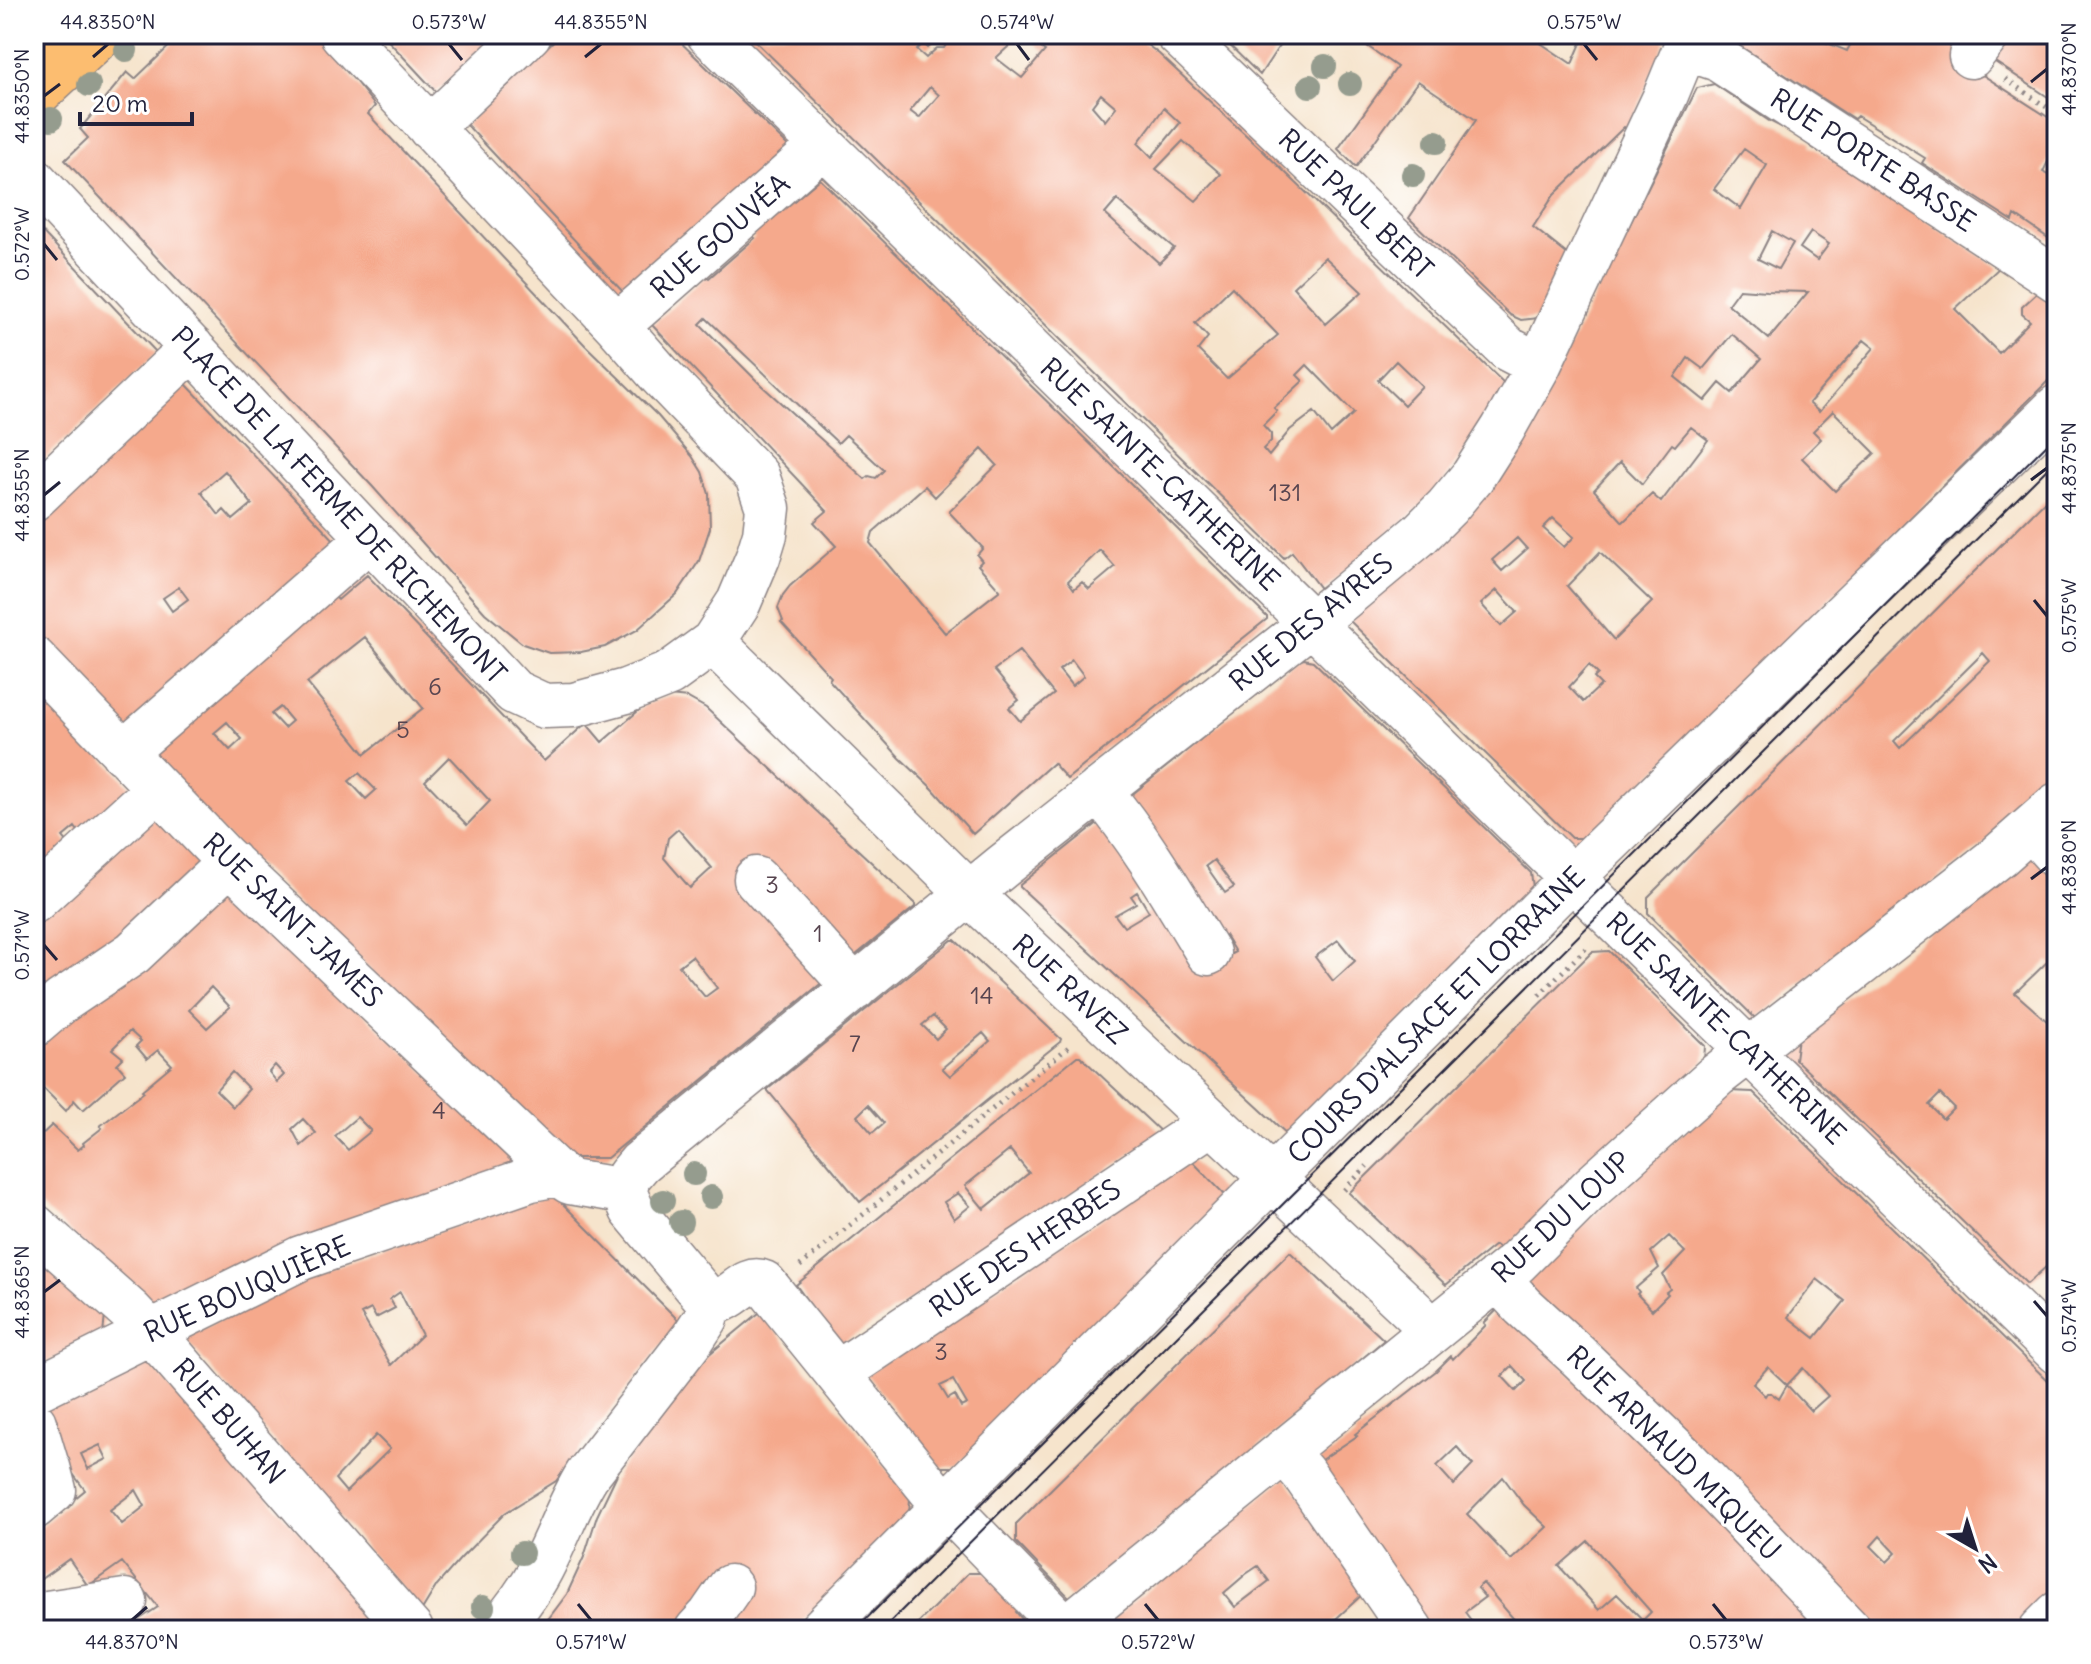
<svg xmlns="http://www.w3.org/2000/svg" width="2091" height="1664" font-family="Delius,sans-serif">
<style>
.building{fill:#f5a98c;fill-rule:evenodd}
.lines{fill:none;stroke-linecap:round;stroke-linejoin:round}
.minor-casing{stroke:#8c8384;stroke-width:47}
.major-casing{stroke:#8c8384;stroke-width:47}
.path{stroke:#8c8384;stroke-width:5;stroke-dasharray:2 6;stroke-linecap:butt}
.minor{stroke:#fff;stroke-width:44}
.major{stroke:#fcbd6f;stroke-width:44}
.tram{stroke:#22223b;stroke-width:2}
.tree{fill:#959c8e}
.ticks{fill:none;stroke:#22223b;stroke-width:3}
.labels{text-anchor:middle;stroke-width:6;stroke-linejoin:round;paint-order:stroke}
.number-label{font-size:24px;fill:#57444f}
.street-label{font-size:28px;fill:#22223b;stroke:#fff}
.neatline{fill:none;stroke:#22223b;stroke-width:3}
.ticks-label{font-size:20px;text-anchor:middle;fill:#22223b}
</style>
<rect width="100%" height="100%" fill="#fff"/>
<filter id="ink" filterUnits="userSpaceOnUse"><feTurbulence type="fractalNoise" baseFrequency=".0125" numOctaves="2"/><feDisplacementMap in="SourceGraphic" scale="16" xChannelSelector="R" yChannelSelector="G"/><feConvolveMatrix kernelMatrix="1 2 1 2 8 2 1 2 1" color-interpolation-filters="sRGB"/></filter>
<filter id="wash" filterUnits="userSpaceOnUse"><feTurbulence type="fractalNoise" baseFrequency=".006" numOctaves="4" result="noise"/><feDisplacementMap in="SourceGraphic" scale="32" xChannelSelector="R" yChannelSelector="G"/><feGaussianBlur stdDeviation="1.8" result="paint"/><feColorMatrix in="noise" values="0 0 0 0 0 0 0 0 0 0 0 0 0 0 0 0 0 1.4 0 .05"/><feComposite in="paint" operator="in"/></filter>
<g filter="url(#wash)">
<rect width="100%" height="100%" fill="#f6e4cc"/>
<g id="blocks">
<path class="building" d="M182,34l8,8 9,-8h119l57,72 -7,8 217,231 73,71 34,40 10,16 7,22 1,34 -11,33 -22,33 -40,36 -32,17 -24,5 -32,1 -26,-9 -38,-31 -113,-127 -307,-326 23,-22 -8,-9 47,-57 8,7z
M382,34h116l-62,58z
M561,34h111l115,111v4l-163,144 -158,-169z
M748,34h184l-4,3 6,5 -6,6 -5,-5 -6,7 9,8 11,-10h7l2,-3 -11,-11h87l-26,24 26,20 23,-27 -22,-17h110l26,20 104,97 242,233 2,4 -71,105 -114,98 -30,-39 -8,6zM930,87l9,8 -20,23 -9,-7zM1101,94l15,13 -11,14 -13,-15zM1164,108l16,15 -28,34 -14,-14zM1183,141l38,33 -25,27 -40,-32zM1117,200l57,48 -15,15 -54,-49zM1325,257l37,35 -36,32 -33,-37zM1232,287l46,48 -51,44 -29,-29 10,-13 -13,-14zM1396,361l26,25 -18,19 -26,-25zM1307,365l47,48 -23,21 -17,-22 -24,18 -21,26 -6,-7 8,-8v-7l-8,-9 14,-14 -3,-3 29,-27 -6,-6z
M1218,34h69l-27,41z
M1350,34h177l45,30 13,-30h83l-40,96 -4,-3 -70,68 -21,32 40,32 -35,59 -17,2 -11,-5 -101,-97 67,-98 -58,-39 -62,86 -18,-18 59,-82z
M1721,34h108l-4,8 22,9 9,-17h122l-20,25 99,64v19l-14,30 6,3 8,-18v87l-42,-29 -2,6 -91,-58 3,-5 -68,-42 -3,3z
M1998,34h59v69l-74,-49z
M1714,84l55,37 42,21 -1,4 189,122 -44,41 44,44 31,-32 -8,-7v-7l15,-14 20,13v66l-469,466h-16l-222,-217 210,-255 137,-278zM1744,149l23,16 -26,44 -27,-20zM1772,231l21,12 -15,26 -20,-10zM1811,232l18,12 -12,16 -17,-12zM1739,289l28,2 41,1 -39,47 -41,-35zM1732,334l29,25 -29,34 -12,-10 -15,18 -30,-24 13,-19 15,11zM1864,340l10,8 -55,64 -10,-9zM1833,411l42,42 -40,38 -33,-33 19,-19 -8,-8zM1691,427l17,13 -47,62 -9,-8 -29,28 -29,-32 26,-28 22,22 30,-40 3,2zM1553,518l21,19 -10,10 -21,-19zM1517,538l10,11 -25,22 -10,-11zM1600,552l52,50 -38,38 -47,-54zM1497,590l20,22 -16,14 -20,-22zM1589,665l9,9 -4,4 7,7 -18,17 -14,-15z
M820,179l447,438v2l-200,160 -14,-16 -80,71 -40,-45 -33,-31 -71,-78 2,-3 -50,-55 2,-1 -5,-13 5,-13 7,-9 46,-40 -22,-24 13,-11 -175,-186 54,-49 3,2 46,-40 -3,-2zM706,318l132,125 8,-8 38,35 -8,8 -7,-2 -4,3 -104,-94 -61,-61zM982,449l15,16 -48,47 34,36 -6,7 5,6 -4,4 22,25 -55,43 -75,-90 3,-11 52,-46 10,11zM1100,550l15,17 -26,22 -7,-7 -8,7 -6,-8zM1019,651l35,43 -34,27 -11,-13 10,-8 -25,-30zM1072,660l12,16 -12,10 -13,-16z
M34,223l123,130 -123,116z
M186,384l152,160 -211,187 -93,-97v-106zM225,471l27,33 -19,16 -9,-10 -5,5 -18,-23zM179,587l9,12 -16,12 -9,-13z
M2057,489v291l-72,63 -229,176 -108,-106v-16zM1983,653l7,8 -90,87 -6,-7z
M367,575l177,186 42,-38 16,19 43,-37 24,-9 19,2 18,10 210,196v2l-309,252h-35l-432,-403 194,-159 4,4zM365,637l58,71 -58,46 -58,-71zM280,707l12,14 -8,7 -13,-14zM227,722l15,17 -12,11 -16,-17zM449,757l41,44 -23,24 -42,-44zM359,773l17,17 -10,9 -17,-18zM678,829l34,39 -22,20 -26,-30 4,-20zM692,956l25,32 -12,9 -26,-31z
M1304,659l9,2 218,212 2,14 -244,249 -269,-249v-2l89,-71 113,145 13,-7 -10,-17 -15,8 -91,-138 179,-144zM1214,860l20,27 -9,6 -19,-27zM1137,892l12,20 -25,15 -9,-12 21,-12 -5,-7zM1338,940l17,21 -22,20 -18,-24z
M34,685l104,110 -104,93zM75,827l9,12 -11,10 -10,-12z
M149,808l60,59 -175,148v-101z
M2035,851l22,24v105l-9,-12 4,-4 -4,-3 -33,32 42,37v227l-30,27 -232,-225 3,-22zM1940,1094l14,14 -11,11 -14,-14z
M225,883l289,273 -1,8 -358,143 -121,-107v-58l18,-17 26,25 6,-5 -1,-2 19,-15 -2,-2 44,-34 -2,-2 30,-25 -14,-15 -11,9 -11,-13 5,-5 -11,-10 -18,18 11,9 -6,6 8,9 -42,37 -9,-10 -8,11 -27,-27 -5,5v-53zM211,987l19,20 -23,21 -18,-18zM275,1065l9,10 -7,7 -8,-10zM232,1072l17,17 -16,18 -17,-17zM357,1117l14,14 -23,19 -13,-14zM303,1119l13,14 -15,13 -9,-17z
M952,940h3l106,99 -1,3 -200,160 -92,-111v-2zM933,1016l13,13 -10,10 -14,-14zM983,1033l7,8 -40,35 -8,-8zM868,1105l16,18 -12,10 -15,-17z
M1609,951l96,95 -1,15 -201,190 -8,-6 -49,40 -97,-92 243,-241z
M1077,1056h3l82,77 -226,151 -97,61 -43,-60zM1010,1150l19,23 -45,36 -19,-23zM958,1193l12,13 -16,13 -10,-17z
M1728,1091l25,1 304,298v193l-8,10 -37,37h-149l-341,-343 42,-44zM1669,1236l16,16 -22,23 7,14 -4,3 2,2 -16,16 -15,-16 2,-2 -3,-4 23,-20 -8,-16zM1817,1279l28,22 -30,37 -27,-21zM1768,1367l19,18 16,-17 25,28 -17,15 -24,-26 -8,14 -8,-6h-4l-2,3 -12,-12zM1880,1536l16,17 -9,9 -16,-16z
M1191,1160l35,36 -269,271h-17l-74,-93zM953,1380l14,24 -6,3 -6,-12 -7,4 -8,-13z
M549,1195l6,1 123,124v3l-122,158 -51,32 -44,45 -24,27 -14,23h-5l-234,-271 125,-62zM400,1292l22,43 -31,30 -30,-51 10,-5 5,9 19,-10 -5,-9zM376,1435l14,14 -44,43 -11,-13z
M34,1252l71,63 -2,19 -69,35z
M1290,1252l94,88 -178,152 -136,106 -54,-56v-18z
M1501,1306l334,324h-312l-40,-47 -6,5 8,9 -20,15 13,18h-51l-112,-166 42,-28 -2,-2 81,-63 15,-15 2,3 33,-34 -2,-2zM1512,1366l14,15 -10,10 -14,-15zM1457,1447l16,18 -19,20 -17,-19zM1503,1477l21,28 23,22 -36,33 -44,-46zM1588,1541l63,71 -8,8 -26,-26 -18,16 -40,-44z
M759,1313h2l149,184 -1,18 -116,115h-253l27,-36 17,-37 13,-41 22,-46 88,-114z
M144,1357l241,273h-262l35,-23 -36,-45 -34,24 -19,-27 -35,25v-52l51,-42 -26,-35 -23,-43zM100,1445l7,14 -19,10 -7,-15zM136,1490l9,16 -23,18 -12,-14z
M1285,1478l82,112 -43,40h-222l-2,-1zM1258,1566l11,15 -34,26 -11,-14 22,-19z
M968,1573h17l35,36 -4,3 15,18h-120z"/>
</g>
</g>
<g filter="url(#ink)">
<use href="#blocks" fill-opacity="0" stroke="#8c8384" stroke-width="2"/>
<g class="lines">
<defs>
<path id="minor" d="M709,34l1348,1318
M1178,34l330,315 31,16
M1686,48l32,11 339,221
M1971,56l17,-22
M430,128l99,-94
M34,180l480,512 30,14 30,-1 52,-14 43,-17 44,-32 26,-40 19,-45 7,-23 3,-26 -11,-32 -97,-101 -43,-49 -275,-292
M617,326l206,-181
M34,498l158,-150
M713,642l256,251 446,420 16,18
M34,659l189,197 335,318 12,8 54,9
M123,753l247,-215
M1099,790c42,50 75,107 109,163
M2031,828l26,29
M756,879l99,109
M34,901l124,-113
M34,1025l28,-24 71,-48 97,-91
M34,1226l96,85 39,41 242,278
M1497,1278l26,28 55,50 104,100 167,174
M838,1373l374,-251
M34,1390l267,-132 230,-79 27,-5
M34,1423l12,40
M1284,1451l19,22 108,157
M34,1507l20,-17 -6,-23
M34,1615l91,-14
M498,1630c18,-21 35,-44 47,-69 15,-30 24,-57 42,-86l106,-137 13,-20 5,-17
M697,1630l13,-14 20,-29
M821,1630l752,-753 484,-470
M1064,1630l452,-367 76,-76 124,-111 283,-220 58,-51
M1067,1630l-136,-140 -167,-207c-24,-10 -36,31 -60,13l-72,-86 -8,-19 5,-15 11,-13 363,-297 333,-262 83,-69 28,-28 26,-31 30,-47 36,-64 126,-268 26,-63
M2041,1630l16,-16"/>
<path id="major" d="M34,47l14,-13
M34,97l68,-63"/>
</defs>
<use href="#minor" class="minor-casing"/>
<use href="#major" class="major-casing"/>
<path class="path" d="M2005,79l52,35
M1539,995l47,-47
M1344,1190l23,-24
M800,1266l271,-221"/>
<use href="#minor" class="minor"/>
<use href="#major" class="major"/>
<path class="tram" d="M855,1630l1202,-1196
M882,1630l1175,-1171"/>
</g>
<g class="tree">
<circle cx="126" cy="50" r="12"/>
<circle cx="1325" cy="66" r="12"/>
<circle cx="1350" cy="84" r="12"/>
<circle cx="89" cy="85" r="12"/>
<circle cx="1310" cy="86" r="12"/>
<circle cx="51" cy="119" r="12"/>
<circle cx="1436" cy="142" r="12"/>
<circle cx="1413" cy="175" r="12"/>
<circle cx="694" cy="1174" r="12"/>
<circle cx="711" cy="1197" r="12"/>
<circle cx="663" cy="1201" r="12"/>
<circle cx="681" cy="1222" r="12"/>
<circle cx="522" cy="1553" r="12"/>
<circle cx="483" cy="1607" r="12"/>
</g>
</g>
<path class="ticks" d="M449,44l13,16M1017,44l12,16M1584,44l13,16M93,57l15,-13M585,57l16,-13M2031,82l16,-13M44,96l16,-12M44,244l13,16M2031,480l16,-12M44,495l16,-13M2034,600l13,16M2031,879l16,-12M44,945l13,15M44,1292l16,-12M2034,1301l13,15M578,1604l13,16M1145,1604l13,16M1713,1604l13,16M132,1620l15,-13"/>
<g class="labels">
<g class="number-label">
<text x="1285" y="501">131</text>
<text x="435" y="695">6</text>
<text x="403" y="738">5</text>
<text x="772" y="893">3</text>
<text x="818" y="942">1</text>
<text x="982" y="1004">14</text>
<text x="855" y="1052">7</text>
<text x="439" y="1119">4</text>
<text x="941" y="1360">3</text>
</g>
<g class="street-label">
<text transform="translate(1873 160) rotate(33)" y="10">RUE PORTE BASSE</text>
<text transform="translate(1356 204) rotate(44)" y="10">RUE PAUL BERT</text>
<text transform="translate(720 236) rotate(-41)" y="10">RUE GOUVÉA</text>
<text transform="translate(1160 474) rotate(44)" y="10">RUE SAINTE-CATHERINE</text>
<text transform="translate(339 505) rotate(47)" y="10">PLACE DE LA FERME DE RICHEMONT</text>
<text transform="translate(1311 622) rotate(-39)" y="10">RUE DES AYRES</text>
<text transform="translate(293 920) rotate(44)" y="10">RUE SAINT-JAMES</text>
<text transform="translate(1070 989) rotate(43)" y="10">RUE RAVEZ</text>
<text transform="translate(1436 1015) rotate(-45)" y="10">COURS D'ALSACE ET LORRAINE</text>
<text transform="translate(1726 1028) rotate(44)" y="10">RUE SAINTE-CATHERINE</text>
<text transform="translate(1561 1217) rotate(-43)" y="10">RUE DU LOUP</text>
<text transform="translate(1025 1248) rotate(-34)" y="10">RUE DES HERBES</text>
<text transform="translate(247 1289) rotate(-24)" y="10">RUE BOUQUIÈRE</text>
<text transform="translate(229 1421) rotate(49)" y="10">RUE BUHAN</text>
<text transform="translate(1674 1453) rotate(45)" y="10">RUE ARNAUD MIQUEU</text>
</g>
</g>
<rect width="2091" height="1664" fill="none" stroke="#fff" stroke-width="88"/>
<g transform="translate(1975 1548) rotate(141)" stroke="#ffffff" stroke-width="6" paint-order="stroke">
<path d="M0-6L14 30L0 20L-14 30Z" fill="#22223b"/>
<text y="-12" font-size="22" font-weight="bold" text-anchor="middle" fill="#22223b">N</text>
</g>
<path d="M80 112v12h112v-12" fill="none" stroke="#22223b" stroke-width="4"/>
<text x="92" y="112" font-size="24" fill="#22223b" stroke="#ffffff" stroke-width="6" paint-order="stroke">20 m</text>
<rect x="44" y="44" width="2003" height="1576" class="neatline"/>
<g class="ticks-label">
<text x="108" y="29">44.8350°N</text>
<text x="449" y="29">0.573°W</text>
<text x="601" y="29">44.8355°N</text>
<text x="1017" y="29">0.574°W</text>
<text x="1584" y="29">0.575°W</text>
<text transform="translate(2069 69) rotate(-90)" y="7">44.8370°N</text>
<text transform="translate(22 96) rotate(-90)" y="7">44.8350°N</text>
<text transform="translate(22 244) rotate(-90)" y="7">0.572°W</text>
<text transform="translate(2069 468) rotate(-90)" y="7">44.8375°N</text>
<text transform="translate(22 495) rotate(-90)" y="7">44.8355°N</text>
<text transform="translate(2069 616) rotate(-90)" y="7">0.575°W</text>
<text transform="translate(2069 867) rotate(-90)" y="7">44.8380°N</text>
<text transform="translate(22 945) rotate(-90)" y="7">0.571°W</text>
<text transform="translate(22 1292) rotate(-90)" y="7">44.8365°N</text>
<text transform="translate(2069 1316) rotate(-90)" y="7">0.574°W</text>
<text x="132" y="1649">44.8370°N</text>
<text x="591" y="1649">0.571°W</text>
<text x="1158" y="1649">0.572°W</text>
<text x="1726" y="1649">0.573°W</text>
</g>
</svg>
